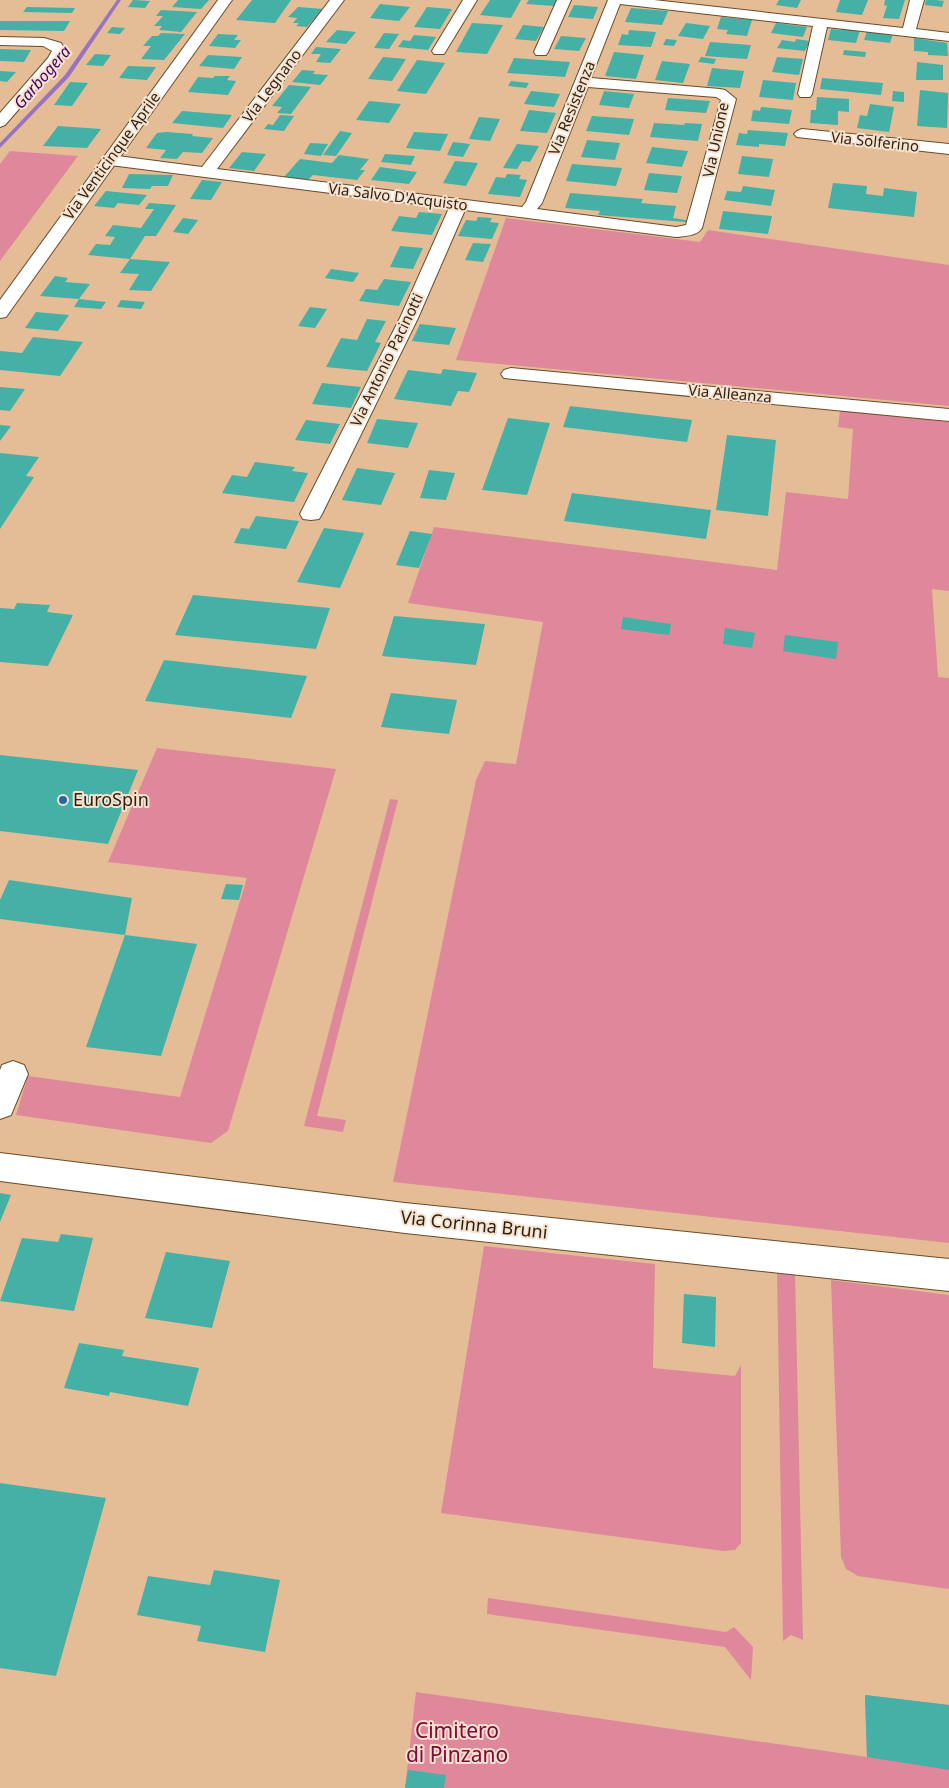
<svg xmlns="http://www.w3.org/2000/svg" width="949" height="1788" font-family="'Noto Sans',sans-serif">
<style>
.green{fill:#df889b}
.lines{fill:none;stroke-linecap:round;stroke-linejoin:round}
.stream{fill:#9a72c2;fill-rule:evenodd}
.building{fill:#45b0a5}
.minor-casing{stroke:#6c4b27;stroke-width:2}
.tertiary-casing{stroke:#6c4b27;stroke-width:2}
.minor{fill:#fff;fill-rule:evenodd}
.tertiary{fill:#fff;fill-rule:evenodd}
.poi-dot{fill:#25699e;stroke:#f6e2ce;stroke-width:2}
.labels{text-anchor:middle;stroke-width:4;stroke-linejoin:round;paint-order:stroke}
.far-street-label{font-size:15px;fill:#2d1f10;stroke:#f6e2ce}
.far-water-label{font-size:16px;font-style:italic;fill:#420269;stroke:#f6e2ce}
.poi-label{font-size:18px;fill:#2d1f10;stroke:#f6e2ce;text-anchor:start}
.street-label{font-size:18px;fill:#2d1f10;stroke:#f6e2ce}
.near-park-label{font-size:21px;fill:#83073a;stroke:#f6e2ce}
</style>
<rect width="100%" height="100%" fill="#e4bd97"/>
<path class="green" d="M10,151l68,5 -78,105v-97z
M506,218l194,24 8,-12 241,35v141l-493,-46z
M840,410l109,12v169l-17,-2 6,88 11,1v565l-556,-61 83,-402 9,-19 31,3 27,-142 -135,-19 26,-76 343,43 9,-78 62,7 5,-70 -15,-2z
M157,748l179,21 -108,362 -17,12 -195,-28 12,-39 152,21 67,-219 -139,-16z
M390,799l8,1 -81,316 29,4 -3,12 -39,-6z
M484,1246l171,18 -2,104 82,8 6,-11v178l-6,7 -12,1 -282,-38z
M777,1270l18,2 8,368 -12,-5 -8,6z
M831,1280l118,15v294l-91,-13 -12,-7 -5,-12z
M488,1598l238,34 8,-5 19,20 -2,33 -26,-33 -238,-33z
M416,1692l451,65 -2,-62 84,10v83h-544z"/>
<g class="lines">
<path class="stream" d="M117,0h4l-52,77 -69,71v-5l65,-68z"/>
</g>
<path class="building" d="M133,0l17,1 -5,7 -17,-1z
M178,0h31l-8,9 -29,-2z
M252,0h39l-16,23 -39,-3z
M490,0h31l-10,18 -31,-3z
M529,0h29l-3,6 -29,-2z
M779,0h22l-4,8 -21,-3z
M840,0h28l-6,15 -26,-3z
M885,0h20l-6,19 -16,-1 4,-12 -3,-1z
M926,0h10l8,1 -2,6 -17,-2z
M380,4l30,3 -11,14 -29,-3z
M574,5l24,2 -5,12 -25,-2z
M27,7l48,1 -3,5 -49,-1z
M298,7l25,2 -16,18 -11,-1 3,-3h-6l4,-5 -9,-1z
M427,7l25,2 -12,20 -26,-2z
M631,8l37,3 -6,14 -37,-3z
M161,10l36,2 -16,20 -22,-2 3,-4h-8l9,-10h-7z
M721,17l31,3 -5,16 -21,-2 2,-4 -11,-1z
M0,21h70l-6,10 -64,-1z
M472,23l31,2 -16,29 -31,-2z
M686,23l24,3 -7,13 -25,-3z
M776,23l31,4 -4,10 -32,-4z
M523,25l21,2 -8,14 -21,-2z
M112,27l13,1 -5,6 -13,-1z
M842,28l18,2 -4,13 -28,-3 3,-11 10,1z
M337,30l19,2 -10,12 -20,-2z
M629,30l27,2 -5,15 -33,-2 4,-11 6,1z
M867,31l26,3 -3,9 -26,-3z
M161,33l24,1 -21,26 -23,-1 10,-13h-8l9,-10h6z
M384,33l15,1 -10,15 -15,-1z
M218,34l20,1 -4,5h7l-6,8 -26,-2z
M414,35l22,2 -8,13 -30,-3 5,-7 7,1z
M561,36l25,2 -7,13 -25,-2z
M914,38l33,5 1,13 -20,-1v-3l-14,-1z
M666,39l11,1 -3,6 -11,-1z
M796,39l14,2 -5,10 -28,-3 5,-8 13,2z
M710,42l41,3 -4,14 -42,-3z
M316,47l25,2 -11,14 -14,-1 5,-8h-10z
M0,49l31,1 -7,12 -24,-1z
M844,50l22,2 -1,5 -22,-2z
M614,52l30,3 -8,24 -31,-3z
M95,54l16,1 -8,11 -17,-1z
M208,55l34,2 -8,12 -35,-3z
M383,57l23,2 -14,22 -24,-2z
M701,57l15,2 -2,5 -16,-2z
M777,57l26,2 -4,16 -27,-3z
M514,58l56,4 -5,15 -58,-4z
M417,60l28,3 -19,31 -29,-3z
M662,61l28,3 -7,19 -28,-3z
M917,62l26,3v15h-27z
M128,66l28,1 -9,13 -28,-2z
M712,68l32,3 -4,17 -33,-2z
M302,70l13,1 -2,3 15,1 -8,10 -28,-3z
M0,71l16,1 -9,10 -7,-1z
M215,76h15l-3,4 9,1 -8,14 -40,-3 10,-15 15,1z
M822,78l61,5 -2,12 -61,-6z
M763,80l33,3 -3,17 -34,-3z
M511,81l18,2 -3,5 -18,-2z
M70,82l18,1 -16,23 -18,-1z
M289,85l22,2 -20,27 -14,-1 5,-6 -10,-1z
M920,90l28,3 -1,35 -30,-2z
M531,91l29,3 -6,13 -30,-3z
M604,91l30,3 -5,14 -30,-3z
M893,91l11,1v10l-12,-1z
M817,97l32,2v13l-11,-1v14l-28,-2 1,-13h5z
M668,98l42,3 -4,12 -41,-3z
M369,101l32,3 -12,19 -33,-3z
M870,104l24,3 -5,25 -32,-4 3,-13 7,1z
M761,107l31,3 -3,14 -38,-3 2,-11 7,1z
M529,110l27,3 -9,20 -27,-2z
M182,111l50,4 -9,13 -51,-5z
M280,115l14,1 -10,15 -20,-2 4,-5 5,1z
M592,116l42,3 -5,16 -43,-4z
M479,117l21,2 -10,22 -21,-2z
M654,123l30,2 1,-2 17,1 -4,17 -48,-4z
M58,126l43,3 -14,19 -44,-2z
M748,130l40,3 -3,13 -26,-2v3l-23,-2 3,-12 8,1z
M340,131l12,2 -16,23 -13,-1z
M166,132l27,2 -1,2 21,2 -11,15 -19,-1 -6,7 -17,-1 6,-8 -20,-2 11,-15z
M414,132l34,2 -8,17 -34,-3z
M587,140l33,3 -5,17 -34,-3z
M453,142l17,2 -7,13 -16,-2z
M310,143l18,1 -7,12 -17,-2z
M517,144l22,2 -9,16 -8,-1 -5,8 -14,-1z
M652,147l36,4 -6,16 -36,-4z
M242,152l24,2 -12,17 -25,-3z
M385,154l30,2 -4,9 -30,-3z
M339,155l30,4 -9,11h5l-8,10 -44,-5 -5,5 -24,-3 16,-18 32,4z
M742,156l31,3 -4,18 -31,-3z
M455,161l23,2 -12,23 -23,-3z
M572,164l50,4 -6,18 -50,-5z
M380,167l37,5 -8,12 -38,-4z
M649,173l33,3 -5,17 -33,-3z
M129,174l44,1 -5,11h-16l-2,3 -28,-1z
M507,174l14,1 -2,4 8,1 -7,17 -32,-3 8,-17 9,1z
M202,180l20,2 -11,18 -21,-1z
M833,183l34,3 -1,8 17,2 1,-8 33,4 -3,25 -86,-9z
M743,186l32,4 -4,16 -47,-6 3,-9 14,1z
M106,191l41,4 -8,10 -21,-2 -4,5 -20,-2z
M570,193l73,6 -2,4 35,3 -3,12 13,2v2l-88,-7 2,-4 -35,-3z
M149,203l27,2 -20,31h-11l-15,23 -42,-4 8,-11 14,1 5,-8 -10,-1 8,-11 28,3 13,-19h-9z
M723,211l49,5 -4,18 -49,-5z
M419,212l23,2 -10,21 -41,-4 8,-15 17,2z
M478,217l14,1 -2,4 9,1 -7,16 -34,-3 8,-16 10,1z
M183,218l15,2 -10,14 -15,-2z
M473,243l18,1 -8,18 -18,-2z
M400,246l23,2 -10,21 -23,-2z
M130,259l40,3 -19,29 -22,-1 10,-16 -19,-1z
M331,269l28,4 -6,9 -28,-4z
M55,276l13,2 -3,4 25,2 -11,15 27,3 -5,7 -27,-2 5,-8 -39,-3z
M384,279l27,3 -12,24 -40,-5 7,-12 11,1z
M121,300l24,2 -4,7 -24,-2z
M310,307l17,2 -12,19 -17,-2z
M36,312l33,3 -11,16 -33,-3z
M367,319l19,2 -11,21 6,1 -14,28 -41,-4 15,-29 16,2z
M420,324l36,4 -7,17 -37,-4z
M33,337l50,5 -23,34 -60,-6v-19l22,2z
M443,369l34,4 -8,19 -11,-1 -7,15 -57,-7 14,-29 33,4z
M322,383l39,4 -10,21 -39,-4z
M0,387l25,2 -15,22 -10,-1z
M570,406l122,14 -5,22 -124,-15z
M508,418l42,5 -23,72 -45,-5z
M377,419l41,4 -10,25 -41,-5z
M306,420l34,4 -10,20 -35,-4z
M0,425l11,1 -11,15z
M727,435l49,5 -8,76 -52,-6z
M0,453l39,4 -13,19 8,1 -34,52z
M255,462l40,5 -3,4 16,2 -14,29 -72,-9 10,-18 15,2z
M357,468l38,5 -14,32 -39,-5z
M429,470l26,3 -9,27 -26,-2z
M572,493l139,17 -5,29 -142,-18z
M256,516l43,5 -13,28 -52,-6 7,-15 8,1z
M324,528l40,5 -24,55 -43,-6z
M410,531l22,3 -13,34 -23,-3z
M193,595l137,13 -14,41 -141,-14z
M17,603l33,2 -3,7 26,3 -25,51 -48,-4v-54l14,1z
M394,616l91,8 -9,41 -94,-9z
M623,617l48,7 -2,11 -48,-6z
M725,628l30,5 -3,15 -29,-4z
M785,635l53,7 -2,17 -53,-8z
M164,660l143,16 -16,42 -146,-17z
M391,693l66,7 -8,34 -68,-7z
M0,755l138,15 -30,74 -108,-13z
M9,880l123,18 -7,37 -125,-16v-19z
M226,884l17,1 -4,15 -18,-1z
M125,935l72,9 -36,112 -75,-9z
M0,1193l11,2 -11,27z
M61,1234l32,4 -19,73 -74,-10 22,-63 36,4z
M166,1252l64,9 -18,67 -67,-10z
M684,1294l32,3 -1,50 -33,-4z
M79,1343l45,7 -2,6 77,12 -11,38 -78,-14 -1,4 -45,-8z
M0,1483l106,15 -50,178 -56,-8z
M214,1570l66,10 -15,72 -68,-11 4,-15 -64,-11 11,-39 62,9z
M865,1695l84,10v65l-82,-13z
M408,1770l38,5 -2,13h-39z"/>
<g class="lines">
<defs>
<path id="minor" d="M330,0h14l-127,169 305,38 4,-5 82,-202h46l249,28 7,-28h14l-8,29 33,4v8l-122,-14 -15,67 -2,3h-10l-2,-3 15,-68 -193,-22 -29,74 129,11 5,1 11,9 -34,129c-5,8 -17,8 -26,9l-211,-27 -47,108 -96,196 -3,5 -8,1 -8,-1 -3,-5 100,-196 49,-110 -339,-43 -6,-2 -2,-3 2,-3 6,-2 92,12zM588,87l128,10 5,3 -35,125 -10,2 -139,-18 5,-6z
M463,0h14l-33,54h-10l-2,-3z
M557,0h14l-23,52 -2,3h-10l-2,-3z
M0,37l44,1 17,5 5,8 -7,12 -54,62 -5,2v-14l48,-55 4,-7 -9,-5 -43,-1z
M802,129l147,15v10l-152,-17 -3,-3 3,-3z
M511,368l438,41v12l-445,-43 -3,-4 3,-4z
M13,1061l11,4 4,9 -17,41 -11,4v-49l2,-5z
M0,1153l405,50 544,56v32l-544,-58 -405,-52z"/>
<path id="tertiary" d="M218,0h14l-226,317 -6,1v-18z"/>
</defs>
<use href="#minor" class="minor-casing"/>
<use href="#tertiary" class="tertiary-casing"/>
<use href="#minor" class="minor"/>
<use href="#tertiary" class="tertiary"/>
</g>
<circle class="poi-dot" cx="63" cy="800" r="5"/>
<g class="labels">
<g class="far-street-label">
<text transform="translate(272 86) rotate(-53)" y="5">Via Legnano</text>
<text transform="translate(572 108) rotate(-68)" y="5">Via Resistenza</text>
<text transform="translate(716 140) rotate(-78)" y="5">Via Unione</text>
<text transform="translate(875 142) rotate(6)" y="5">Via Solferino</text>
<text transform="translate(112 156) rotate(-54)" y="5">Via Venticinque Aprile</text>
<text transform="translate(398 197) rotate(7)" y="5">Via Salvo D'Acquisto</text>
<text transform="translate(387 360) rotate(-64)" y="5">Via Antonio Pacinotti</text>
<text transform="translate(730 394) rotate(5)" y="5">Via Alleanza</text>
</g>
<g class="far-water-label">
<text transform="translate(42 77) rotate(-49)" y="6">Garbogera</text>
</g>
<g class="poi-label">
<text x="73" y="806">EuroSpin</text>
</g>
<g class="street-label">
<text transform="translate(474 1225) rotate(6)" y="6">Via Corinna Bruni</text>
</g>
<g class="near-park-label">
<text x="457" y="1738">Cimitero<tspan x="457" dy="24">di Pinzano</tspan></text>
</g>
</g>
</svg>
